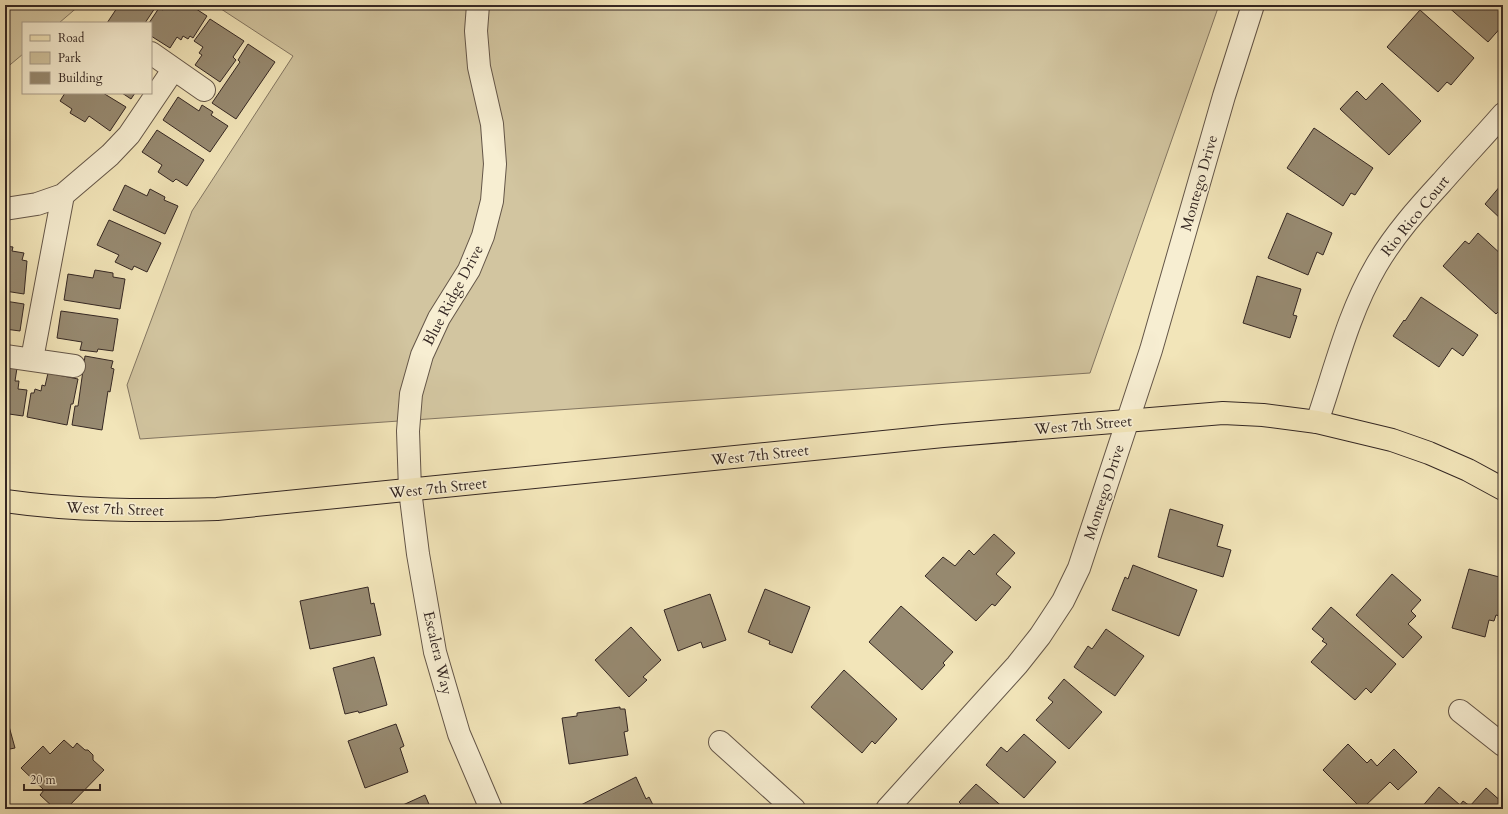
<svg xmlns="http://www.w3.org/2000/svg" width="1508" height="814" font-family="Cardo,serif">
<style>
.green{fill:#d2c5a0;stroke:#837662}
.building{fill:#978a71;stroke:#342723}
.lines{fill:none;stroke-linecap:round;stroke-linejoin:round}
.minor-casing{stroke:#645648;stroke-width:24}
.major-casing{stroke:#342723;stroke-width:24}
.minor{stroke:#f7eed2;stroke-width:22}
.major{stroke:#f2e5b9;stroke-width:22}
.labels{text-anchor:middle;stroke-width:3.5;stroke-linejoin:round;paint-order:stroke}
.street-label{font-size:15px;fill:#342723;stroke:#f7eed2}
</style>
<rect width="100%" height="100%" fill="#f2e5b9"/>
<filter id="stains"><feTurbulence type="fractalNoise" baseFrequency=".005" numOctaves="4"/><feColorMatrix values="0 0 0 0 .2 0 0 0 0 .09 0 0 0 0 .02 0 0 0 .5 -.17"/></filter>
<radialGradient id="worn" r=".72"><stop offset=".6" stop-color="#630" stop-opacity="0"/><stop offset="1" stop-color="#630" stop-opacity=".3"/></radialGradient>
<path class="green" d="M5,5h75l-21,18h-36v31l-18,15z
M215,5h1004l-129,368 -950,66 -13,-54 65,-174 101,-155z"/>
<path class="building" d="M119,5l3,1 1,-1h37l-1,2 -2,-2 -12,18h-38z
M166,5h24l17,11 -14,22 -3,-2 -2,3 -5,-3 -2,4 -4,-3 -7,11 -19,-12v-13h-2l10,-15 4,2z
M1446,5h57v20l-15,17z
M1420,10l54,48 -23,27 -4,-3 -9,10 -51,-45z
M210,19l34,22 -11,16 3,3 -16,22 -25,-17 7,-10 -3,-2 4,-6 -9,-6z
M248,44l27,18 -39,57 -24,-16 28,-41 -2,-2z
M1382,83l39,38 -32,34 -49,-46 17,-18 9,9z
M65,93h38l23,14 -16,24 -21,-15 -4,6 -15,-9 2,-4 -12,-8z
M122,93h13l-4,6z
M178,97l21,14 3,-6 11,7 -2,3 17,11 -18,26 -47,-32z
M1314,128l59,40 -18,27 -4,-2 -8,13 -56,-38z
M157,130l47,30 -17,26 -11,-7 -3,3 -15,-10 4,-7 -20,-13z
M125,185l22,11 3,-7 15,8 -1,3 14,6 -13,28 -52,-24z
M1501,185l2,2v34l-18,-17z
M1287,213l45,20 -9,22 -6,-3 -9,23 -40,-17z
M109,220l52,23 -14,29 -13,-6 -2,4 -17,-8 4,-7 -22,-10z
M1478,233l25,23v51l-7,7 -53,-48 22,-25 4,3z
M5,246l8,1 -1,4 12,2 -2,7 5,1 -3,33 -19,-3z
M95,270l18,3v4l12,2 -5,30 -56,-9 4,-26 25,4z
M1257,276l44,13 -8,26 4,1 -7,22 -47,-15z
M1421,297l57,38 -15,21 -11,-8 -13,19 -46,-31 11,-16 1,1z
M5,301l19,3 -4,27 -15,-2z
M61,311l57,8 -5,32 -15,-2 -1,3 -17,-2 2,-8 -25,-4z
M85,356l28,5 -2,7 3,1 -4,23 -2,-1 -6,39 -30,-5 3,-19h3z
M5,366l12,2 -2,13h4l-1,8 9,1 -4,26 -14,-2v3h-4z
M48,373l30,6 -5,25h-2l-4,21 -40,-8 4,-24h3l1,-4 6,2 1,-6 3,1z
M1170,509l53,16 -6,21 14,4 -8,27 -65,-20z
M994,534l21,19 -19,21 15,13 -16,19 -3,-2 -16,17 -51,-45 18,-19 12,9 14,-16 5,5z
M1133,565l64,25 -18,46 -67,-26 13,-33 3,2z
M1469,569l34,9v39l-7,-2 -2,6 -5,-1 -4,17 -33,-9z
M1392,574l29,26 -10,11 5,5 -8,8 14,13 -19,21 -47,-43z
M368,587l3,17 3,-1 7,32 -71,14 -10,-48z
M765,589l45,18 -18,46 -23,-9 1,-3 -22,-9z
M710,594l16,46 -23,8 -2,-6 -23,9 -14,-41z
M901,606l52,46 -10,11 2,2 -23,25 -53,-48z
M1331,607l65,57 -25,29 -5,-5 -11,12 -44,-38 16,-18 -5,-3 2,-2 -12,-10z
M631,627l30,33 -18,17 4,3 -18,17 -34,-37z
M1106,629l38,27 -29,40 -41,-29 14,-21 4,3z
M374,657l13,48 -28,8 -1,-2 -13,3 -12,-46z
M844,670l53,49 -22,25 -3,-3 -10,12 -51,-46z
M1064,679l38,33 -33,37 -33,-29 17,-18 -5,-4z
M620,707v2h5l3,22 -4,1 4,23 -59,9 -7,-46 15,-2v-3z
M5,719h2l8,29 -10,2z
M396,724l8,22 -4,2 8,24 -43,16 -17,-47z
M1024,734l32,28 -32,36 -38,-33 15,-18 6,5z
M64,740l9,8 4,-5 8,7h3l5,5v5l11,10 -38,39h-11l-15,-14 4,-5 -23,-22 22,-22 7,8z
M1348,744l19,19 4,-4 6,7 17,-17 23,23 -19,18 -8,-8 -28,27 -39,-39z
M636,777l10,22 3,-2 6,12h-79l-1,-1z
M976,784l29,25h-47l4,-4 -3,-3z
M1439,787l21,18 3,-4 7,5 16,-18 17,15v6h-83z
M425,795l6,14h-37z"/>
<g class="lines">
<defs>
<path id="minor" d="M478,5l-2,26 3,36 13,57 3,40 -3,37 -9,35 -14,34 -30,48 -17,37 -11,39 -3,37 2,59 8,64 17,98 24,82 32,75
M151,53l53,37
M5,209l32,-5 26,-9
M5,356l69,10
M32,359l31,-164 47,-40 19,-20 44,-65
M1317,422c18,-52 31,-108 59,-156 18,-31 42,-58 66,-84 20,-23 41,-45 61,-68
M1460,711l43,34
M720,742l74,67
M887,809l130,-144 23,-29 23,-35 16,-33 72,-218 73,-254 29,-91"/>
<path id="major" d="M5,501c70,10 141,10 212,8l726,-73 280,-23 40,2 54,7 75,18 37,13 39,17 35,19"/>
</defs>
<use href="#minor" class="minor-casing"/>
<use href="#major" class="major-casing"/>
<use href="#minor" class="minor"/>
<use href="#major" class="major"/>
</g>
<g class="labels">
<g class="street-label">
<text transform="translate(1199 183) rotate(-74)" y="5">Montego Drive</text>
<text transform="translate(1415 216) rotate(-51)" y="5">Rio Rico Court</text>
<text transform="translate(453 295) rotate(-62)" y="5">Blue Ridge Drive</text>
<text transform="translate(1083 425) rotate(-5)" y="5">West 7th Street</text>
<text transform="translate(760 455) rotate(-6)" y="5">West 7th Street</text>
<text transform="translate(438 488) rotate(-6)" y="5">West 7th Street</text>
<text transform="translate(1104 492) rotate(-72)" y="5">Montego Drive</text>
<text transform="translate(115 509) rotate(2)" y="5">West 7th Street</text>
<text transform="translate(438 653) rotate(77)" y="5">Escalera Way</text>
</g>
</g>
<rect width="1508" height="814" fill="none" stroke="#f2e5b9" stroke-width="20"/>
<rect x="6" y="6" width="1496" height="802" fill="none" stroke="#342723" stroke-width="2"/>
<rect x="10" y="10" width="1488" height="794" fill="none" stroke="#342723"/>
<rect x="22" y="22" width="130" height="72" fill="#f7eed2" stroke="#a99e8c"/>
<rect x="30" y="35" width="20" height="6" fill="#f2e5b9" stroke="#a99e8c"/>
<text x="58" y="42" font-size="12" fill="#342723">Road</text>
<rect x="30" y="52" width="20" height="12" fill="#d2c5a0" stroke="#a99e8c"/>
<text x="58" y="62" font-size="12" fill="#342723">Park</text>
<rect x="30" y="72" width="20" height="12" fill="#978a71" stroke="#a99e8c"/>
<text x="58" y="82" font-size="12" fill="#342723">Building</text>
<path d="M24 784v6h76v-6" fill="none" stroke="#342723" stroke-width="2"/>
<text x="30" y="784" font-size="12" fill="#342723" stroke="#f7eed2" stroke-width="3" paint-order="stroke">20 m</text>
<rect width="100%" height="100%" filter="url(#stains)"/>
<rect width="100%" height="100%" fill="url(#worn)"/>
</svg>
